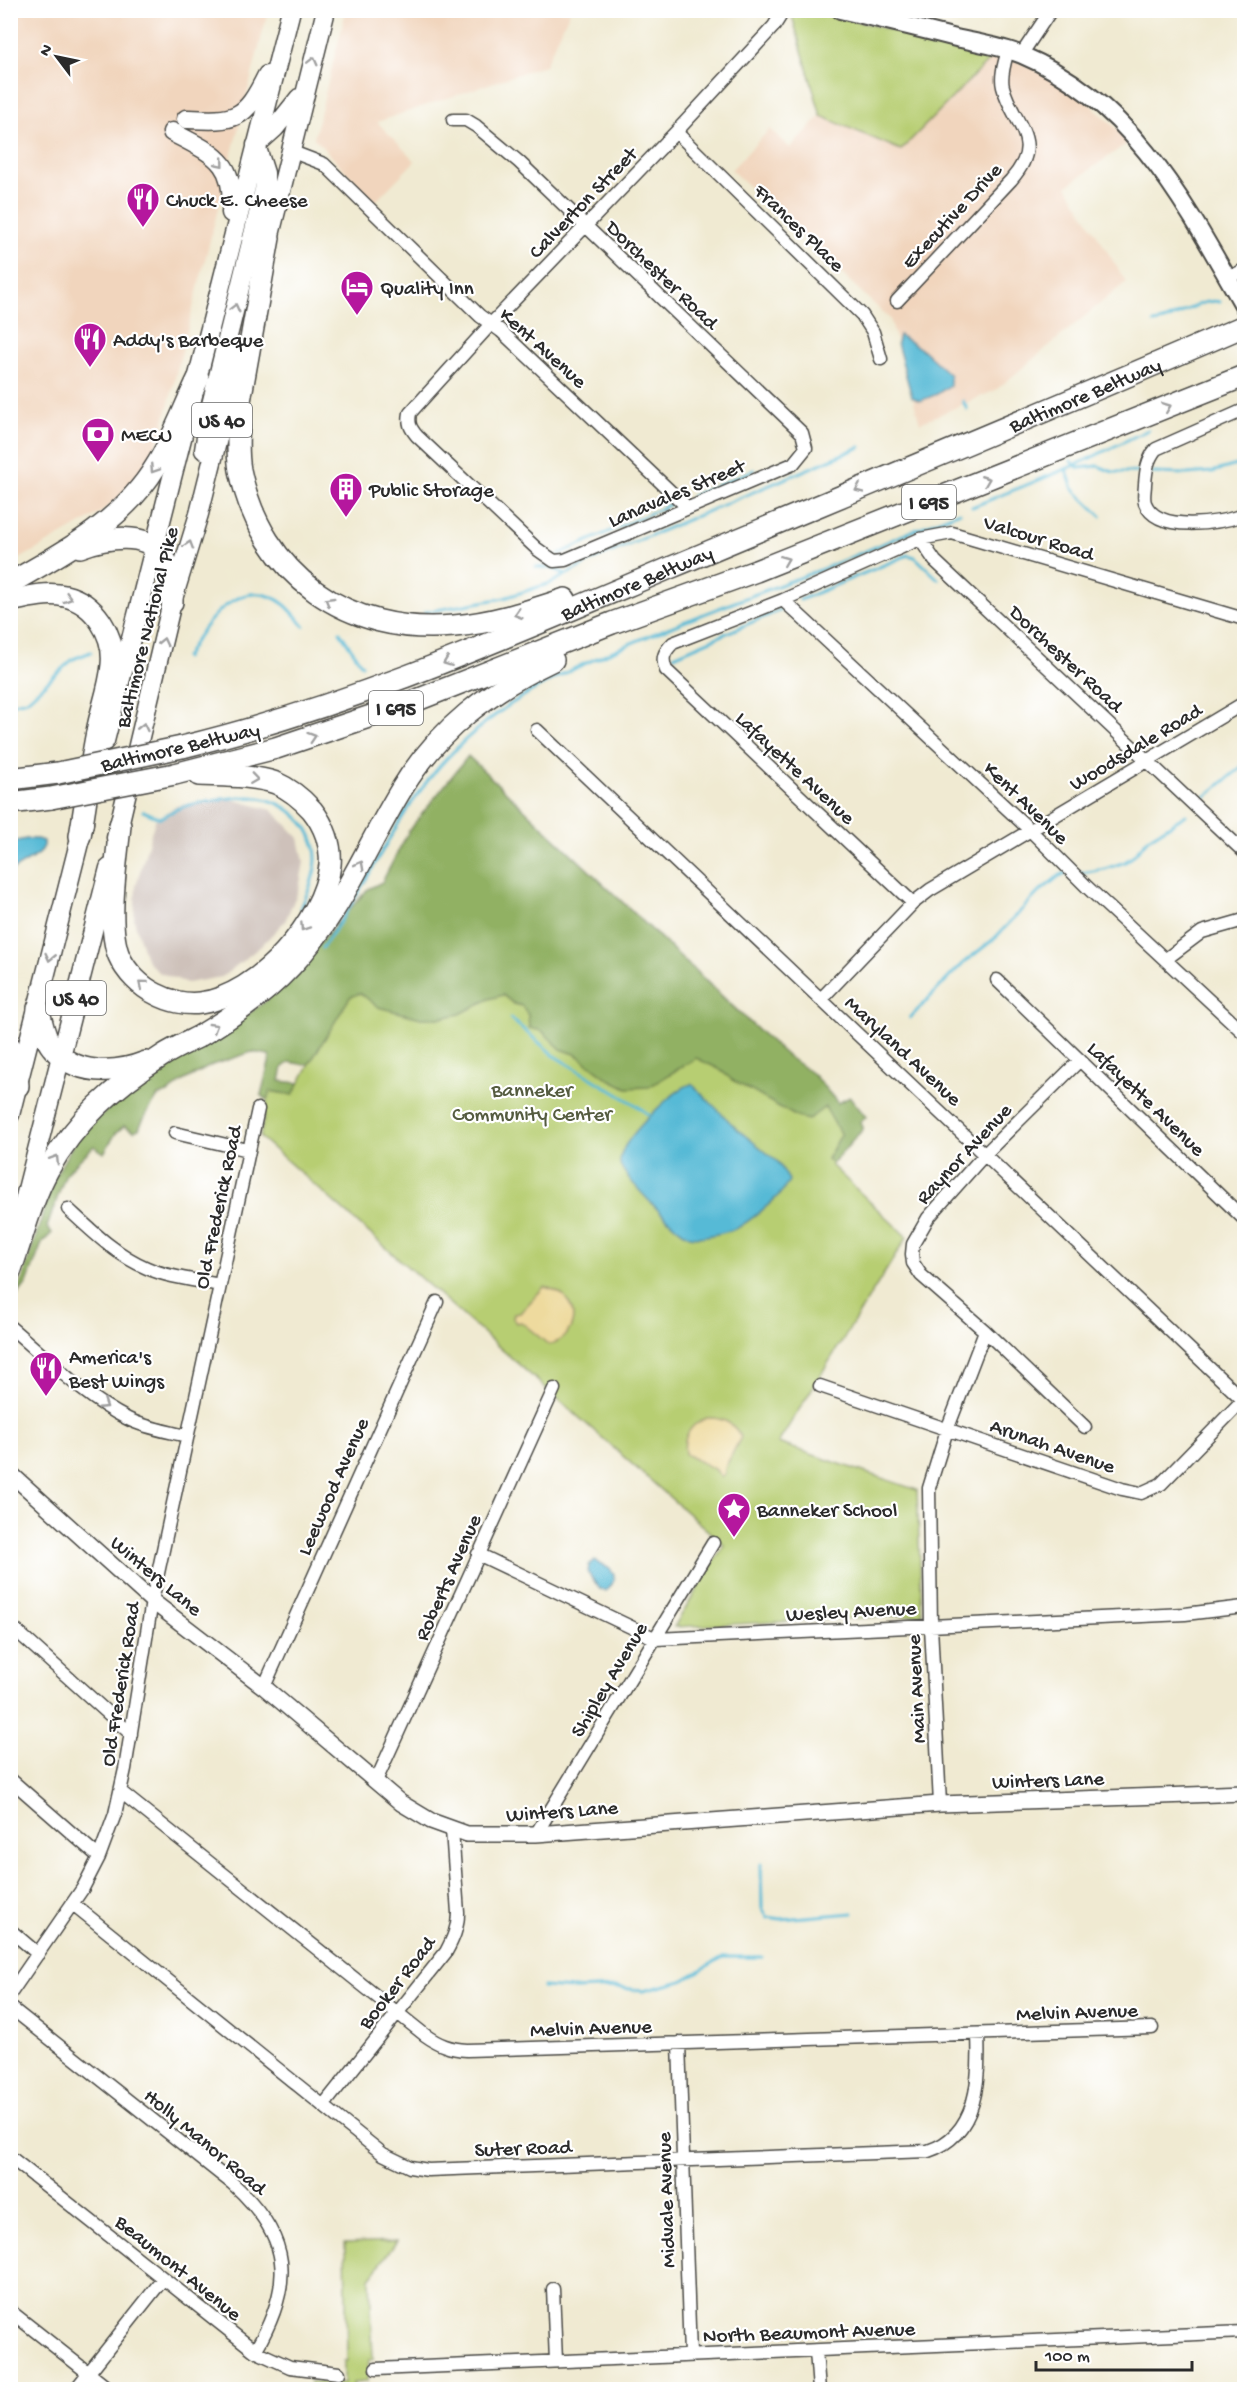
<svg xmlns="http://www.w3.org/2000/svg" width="1255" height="2400" font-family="'Gochi Hand',sans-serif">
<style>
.built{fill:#f1d5bd}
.industrial{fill:#cec1ba}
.green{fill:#b7ce72;stroke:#717c4e;stroke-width:1.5}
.forest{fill:#91b164;stroke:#5e6e48;stroke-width:1.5}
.sand{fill:#eeda9e;stroke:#8c8264;stroke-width:1.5}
.water{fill:#57bad6;stroke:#417280;stroke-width:1.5}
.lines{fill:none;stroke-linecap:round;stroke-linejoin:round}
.stream{stroke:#57bad6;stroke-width:3}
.minor-casing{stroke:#494844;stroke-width:15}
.tertiary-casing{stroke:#494844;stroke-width:18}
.secondary-casing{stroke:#494844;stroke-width:20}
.primary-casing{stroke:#494844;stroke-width:21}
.motorway-casing{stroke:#494844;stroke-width:24}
.minor{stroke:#fff;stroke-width:12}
.tertiary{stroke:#fff;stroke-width:15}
.secondary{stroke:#fff;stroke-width:16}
.primary{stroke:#fff;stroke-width:18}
.motorway{stroke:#fff;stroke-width:21}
.motorway-bridge-casing{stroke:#494844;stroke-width:24;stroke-linecap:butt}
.motorway-bridge{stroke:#fff;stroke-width:21}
.oneway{stroke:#a0a0a0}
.labels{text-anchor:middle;stroke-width:4.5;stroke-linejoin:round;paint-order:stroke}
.shield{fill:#fff;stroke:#6b6b6b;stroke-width:1.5}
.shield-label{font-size:20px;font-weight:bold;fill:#2b2b2b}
.poi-label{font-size:21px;fill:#2b2b2b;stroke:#fff;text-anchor:start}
.street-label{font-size:21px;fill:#2b2b2b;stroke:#fff}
.park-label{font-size:21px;fill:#555c40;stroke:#fff}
</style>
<rect width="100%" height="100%" fill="#fff"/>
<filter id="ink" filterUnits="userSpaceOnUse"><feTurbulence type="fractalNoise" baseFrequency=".0167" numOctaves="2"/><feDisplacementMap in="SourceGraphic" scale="12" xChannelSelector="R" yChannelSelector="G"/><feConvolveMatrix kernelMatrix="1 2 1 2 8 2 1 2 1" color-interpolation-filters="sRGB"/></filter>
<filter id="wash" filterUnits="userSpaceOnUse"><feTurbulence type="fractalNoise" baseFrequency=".008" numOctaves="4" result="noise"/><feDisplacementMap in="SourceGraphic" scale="24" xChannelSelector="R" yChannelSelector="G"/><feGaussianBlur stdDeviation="1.35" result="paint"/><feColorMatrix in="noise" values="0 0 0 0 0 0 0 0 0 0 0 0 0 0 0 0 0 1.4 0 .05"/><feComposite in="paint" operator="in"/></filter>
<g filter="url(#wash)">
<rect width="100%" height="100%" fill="#f0ead2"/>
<path class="built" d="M11,11h257l-105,415 -9,24 -15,25 -19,22 -20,16 -89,51z
M346,11v-1l224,1 -25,54 -168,57 38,39 -40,41 -61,-64z
M994,55l25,7 55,28 56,51 -63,45 59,96 -130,108 -76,33 -30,-104 -159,-149 39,-41 20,19 31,-32 80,34z"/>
<path class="industrial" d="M223,797l49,13 27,28 5,24 -5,27 -14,32 -24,25 -39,31 -35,6 -29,-11 -12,-13 -12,-39 2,-34 19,-66 21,-14z"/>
<path class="green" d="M798,11h17l179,44 -93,95 -80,-34 -29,-100z
M473,761l390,368 -32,36 76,72 -129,206 139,47 5,125 -248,12 50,-82 -464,-408 9,-46 24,4z
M397,2241l-27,37 3,81h-4l-2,23 -15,1 2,6 -45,1 1,-8 34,1v-22h3l-2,-118z"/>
<path class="forest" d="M468,756l281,266 37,33 27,19 25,29 12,-6 16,20 -6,6 3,6 -31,35 -5,-5 14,-24 -16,-28 -17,13 -11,-3 -65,-37 -13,-11 -23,-11 -47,29 -22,1 -18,-9 -34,-25 -14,-5 -19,-18 -13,-3 -1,-13 -6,-9 -8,-2 -11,-9 -14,4 -29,15 -20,4h-19l-43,-11 -18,-14 -10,4 -40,66 -5,2 -15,-3 -7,5 -3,14 19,2 -6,12 -23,-4 -3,9 -6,-5 9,-36 -1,-4 -17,-3 -40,13 -29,16 -15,12 -10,3c-7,12 -14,20 -19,33l-5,2 -10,-5 -8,7 -12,20 -10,-7 -28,27 -19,54 5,6 -10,10 -15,40 -10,13 37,-118 24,-42 48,-43 88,-54 53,-39 101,-111 14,-7 28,-53z"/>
<path class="sand" d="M544,1287c35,6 40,47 5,58l-28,-23 -5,1 -3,-5 1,-4 6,-1z
M707,1418c16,-1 27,5 34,19l-16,31v6l-4,3 -5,-7 -31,-16c-3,-18 6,-30 22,-36z"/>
<path class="water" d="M899,335l24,15 27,25v10l-13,9 -17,7 -8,-4 -15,-54z
M26,839h11l6,2v7l-4,6 -28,17v-29z
M692,1084l44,44 42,34 11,18c-5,15 -37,39 -50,47 -9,5 -40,12 -49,9 -13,-4 -66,-59 -70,-72 0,-5 1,-10 3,-14 8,-17 51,-62 69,-66z
M594,1560l16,9 4,6 -1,7 -7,9 -6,-2 -12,-16 1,-8z"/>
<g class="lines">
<path class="stream" d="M1154,323c21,-1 44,-26 66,-21
M963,401l4,8
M1071,461l8,7 19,-2 15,6h28
M1066,469l7,20 28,27
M1152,473l35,1 25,-2 32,-9
M692,496l62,-26
M972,507l106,-43 70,-34
M559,554l112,-50
M536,567l15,1 15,6
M800,600l108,-45 7,2 23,22
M425,612l79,-14 47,-15 44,-24 265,-112
M340,632l22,33
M674,656l111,-48
M185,658c19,-34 56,-88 100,-53 7,6 13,14 19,21
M10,704l17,-4 46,-41 18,-7
M1205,797l39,-32
M143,811l17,7c7,-3 13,-8 20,-10 17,-6 52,-11 69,-11 34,1 67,26 67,63 -1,16 -8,33 -15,48
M1081,873l24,-4 20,-7 7,-5 16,-18 38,-24
M322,948c46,-61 74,-137 127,-192 50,-53 106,-80 171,-108 55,-24 112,-45 168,-66 58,-21 114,-48 172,-70
M510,1018l46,39 80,48 13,10
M910,1018l52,-54 32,-25 44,-46 21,-17 7,-3
M761,1864l1,44 6,10
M768,1917l13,2 72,-6
M543,1987l32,2 43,-2 25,4 39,-10 41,-24h39"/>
</g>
</g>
<g filter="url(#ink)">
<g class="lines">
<defs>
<path id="minor" d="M1021,55l30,-45
M453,120h13l10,6 43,36 283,271 4,15 -13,16 -228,96 -11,1 -17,-12 -120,-113c-7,-8 -9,-13 -7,-23l81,-89 185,-192 98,-106 10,-16
M676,132l186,183 11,17 8,27
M290,151l34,13 156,152 21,15 187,177
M1228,278l16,-8
M897,301l114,-121c35,-39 2,-55 -8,-93 -3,-11 2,-26 5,-37
M1244,410l-88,39c-9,11 -10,22 -11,35 0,6 -2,13 0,19 12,31 75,20 99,12
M920,539l15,22 309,291
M783,600l247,230 57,57 157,146
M537,730l706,670
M913,903l-247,-233c-5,-12 -2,-18 7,-27l110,-43 137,-61 32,-6 292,86
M1166,959l36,-27 42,-12
M997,980l247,239
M821,999l92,-96 17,-13 314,-187
M1080,1060l-95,94 -57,64 -15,26 -1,10 1,9 8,12 64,56 100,96
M175,1133l73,17
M68,1209c24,22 48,46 79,59 23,10 49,12 73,17
M10,1327c38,32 74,70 118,92 18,9 39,12 58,17
M820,1386l302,103 19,4 20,-9 83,-85
M478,1554l178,85 529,-25 59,-7
M10,1625l121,109
M264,1687l173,-385
M10,1779l89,78
M376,1781l178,-392
M121,1792l304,243c14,10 25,14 42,15l685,-22
M940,1804l-9,-178 -2,-138 18,-58 38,-99
M536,1834l177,-291
M73,1904l310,250 27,13 18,3 500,-19c50,-16 52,-72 50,-116
M10,1930l28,24
M10,1994l73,-106 16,-31 16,-43 10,-45 27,-168 106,-492
M10,2007l222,176c60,54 63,100 23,168
M679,2043l11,312
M323,2106l123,-154c7,-13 12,-24 12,-39l-6,-83
M10,2157l245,194 35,16 49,6
M553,2289l3,72
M10,2311l100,79
M816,2351l3,39
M376,2369l868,-37
M75,2390l88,-111"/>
<path id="tertiary" d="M10,1473l142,128 112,86 137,116 30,18 36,13h69l404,-30 304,-11"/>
<path id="secondary" d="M840,10c39,9 77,18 116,28 22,5 45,8 66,17 112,47 165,152 222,252"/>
<path id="primary" d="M186,119c49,2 58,3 81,-44
M172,132c42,23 64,28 59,81
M256,145l19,-17 24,-30
M266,251l60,-241
M204,450l7,-45 54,-219v-13l-9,-28
M105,741l186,-731
M116,838l56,-236 27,-88 41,-164
M10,1115l74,-292
M21,1213l88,-345"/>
<g id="motorway">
<path d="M269,238l-29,163c-1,22 -4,47 0,69 22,106 108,166 214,156 39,-3 74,-15 111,-27"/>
<path d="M80,547c25,-9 66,-17 83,9 9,12 9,31 9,46"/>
<path d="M10,583c55,-31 113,-62 146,-117 17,-27 28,-58 42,-87"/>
<path d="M10,601c18,-4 37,-9 55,-5 30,7 50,39 47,69 -2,23 -11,45 -15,67 -7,35 -11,70 -17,104"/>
<path id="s1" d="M182,747c170,-41 329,-112 490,-180 191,-80 383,-159 572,-241"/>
<path d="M175,774l101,-26 131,-44 205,-81 144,-52 488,-195"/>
<path d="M10,779l48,-6"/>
<path d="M10,803l41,-5"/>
<path d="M120,825c-3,35 -14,100 -1,131 7,16 22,31 37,38 13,7 30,11 44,9 58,-7 124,-82 130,-138 2,-20 -6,-40 -18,-55 -10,-11 -22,-21 -36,-27 -24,-8 -52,-7 -77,-8"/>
<path d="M38,1008c4,12 5,28 14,39 22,29 64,27 94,15"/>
<path d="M10,1047l6,15 2,24"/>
<path d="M10,1272c12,-33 21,-71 38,-102 27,-49 67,-84 114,-114 11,-7 24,-13 36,-19 34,-20 66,-42 93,-71 49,-51 74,-117 110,-176 37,-61 89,-100 152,-130"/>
</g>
</defs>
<use href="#minor" class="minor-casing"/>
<use href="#tertiary" class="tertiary-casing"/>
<use href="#secondary" class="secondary-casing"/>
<use href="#primary" class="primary-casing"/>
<use href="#motorway" class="motorway-casing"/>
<use href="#minor" class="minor"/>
<use href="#tertiary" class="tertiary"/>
<use href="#secondary" class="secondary"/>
<use href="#primary" class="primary"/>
<use href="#motorway" class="motorway"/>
<defs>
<path id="motorway-bridge" d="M58,773l124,-26
M51,798l124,-24"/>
</defs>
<use href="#motorway-bridge" class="motorway-bridge-casing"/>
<use href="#motorway-bridge" class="motorway-bridge"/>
</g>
<defs><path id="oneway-chevron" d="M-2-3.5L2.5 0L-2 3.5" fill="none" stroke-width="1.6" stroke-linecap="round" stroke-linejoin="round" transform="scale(1.5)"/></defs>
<g class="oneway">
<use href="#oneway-chevron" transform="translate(313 61) rotate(-76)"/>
<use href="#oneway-chevron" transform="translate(220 163) rotate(51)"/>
<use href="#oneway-chevron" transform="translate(235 308) rotate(-76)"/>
<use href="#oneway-chevron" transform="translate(1167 407) rotate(-22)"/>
<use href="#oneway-chevron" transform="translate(154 469) rotate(123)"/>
<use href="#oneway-chevron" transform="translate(986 480) rotate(-22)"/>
<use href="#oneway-chevron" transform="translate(859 489) rotate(157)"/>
<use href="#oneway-chevron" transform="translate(189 545) rotate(-73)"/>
<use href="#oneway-chevron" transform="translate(785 560) rotate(-22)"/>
<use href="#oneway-chevron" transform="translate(68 598) rotate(16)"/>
<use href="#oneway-chevron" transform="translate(329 601) rotate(-149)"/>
<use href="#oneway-chevron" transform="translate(518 614) rotate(163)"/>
<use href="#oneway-chevron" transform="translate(163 642) rotate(-77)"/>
<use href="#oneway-chevron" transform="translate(447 662) rotate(159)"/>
<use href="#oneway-chevron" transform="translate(143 727) rotate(-77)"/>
<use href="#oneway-chevron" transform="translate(312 737) rotate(-18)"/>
<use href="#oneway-chevron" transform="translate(254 779) rotate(8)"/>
<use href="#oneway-chevron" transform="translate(360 865) rotate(-62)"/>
<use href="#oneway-chevron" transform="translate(304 927) rotate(124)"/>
<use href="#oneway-chevron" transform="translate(50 957) rotate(103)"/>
<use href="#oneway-chevron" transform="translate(142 984) rotate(-140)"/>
<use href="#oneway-chevron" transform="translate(214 1027) rotate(-31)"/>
<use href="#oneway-chevron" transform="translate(55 1159) rotate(-58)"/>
<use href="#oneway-chevron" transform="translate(104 1405) rotate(33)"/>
</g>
</g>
<defs>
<symbol id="restaurant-pin" viewBox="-11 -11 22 30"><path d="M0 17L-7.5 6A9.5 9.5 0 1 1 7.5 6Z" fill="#b5179e" stroke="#fff"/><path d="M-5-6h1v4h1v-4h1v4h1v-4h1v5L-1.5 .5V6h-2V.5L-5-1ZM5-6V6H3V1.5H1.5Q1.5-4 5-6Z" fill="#fff"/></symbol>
<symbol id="hotel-pin" viewBox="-11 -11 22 30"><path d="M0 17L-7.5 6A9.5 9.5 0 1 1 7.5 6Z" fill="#b5179e" stroke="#fff"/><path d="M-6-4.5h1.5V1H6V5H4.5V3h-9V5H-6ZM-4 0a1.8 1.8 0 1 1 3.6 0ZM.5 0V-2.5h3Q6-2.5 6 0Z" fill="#fff"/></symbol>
<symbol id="bank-pin" viewBox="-11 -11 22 30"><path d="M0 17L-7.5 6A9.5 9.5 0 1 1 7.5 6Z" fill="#b5179e" stroke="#fff"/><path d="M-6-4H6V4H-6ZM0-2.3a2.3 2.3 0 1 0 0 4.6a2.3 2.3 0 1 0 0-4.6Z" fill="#fff"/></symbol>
<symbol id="building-pin" viewBox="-11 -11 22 30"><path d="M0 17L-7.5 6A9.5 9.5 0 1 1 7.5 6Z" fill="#b5179e" stroke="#fff"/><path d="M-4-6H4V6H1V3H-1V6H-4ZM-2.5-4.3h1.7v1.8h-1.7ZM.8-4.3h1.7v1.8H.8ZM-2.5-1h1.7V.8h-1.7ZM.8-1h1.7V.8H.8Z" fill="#fff"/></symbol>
<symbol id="sight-pin" viewBox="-11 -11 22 30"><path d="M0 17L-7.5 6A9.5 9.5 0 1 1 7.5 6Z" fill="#b5179e" stroke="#fff"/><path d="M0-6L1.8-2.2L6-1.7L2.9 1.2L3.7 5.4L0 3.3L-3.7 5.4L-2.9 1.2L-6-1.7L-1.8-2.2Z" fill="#fff"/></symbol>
</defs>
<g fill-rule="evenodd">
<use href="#restaurant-pin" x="124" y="180" width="38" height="52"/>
<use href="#hotel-pin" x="338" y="268" width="38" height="52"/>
<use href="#restaurant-pin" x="71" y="320" width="38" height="52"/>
<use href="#bank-pin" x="79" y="415" width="38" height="52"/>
<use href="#building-pin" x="327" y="470" width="38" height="52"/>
<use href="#restaurant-pin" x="27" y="1349" width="38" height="52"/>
<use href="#sight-pin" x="715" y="1490" width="38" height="52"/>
</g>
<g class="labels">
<g class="shield">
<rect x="192" y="403" width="60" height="34" rx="4.5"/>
<rect x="902" y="485" width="54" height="34" rx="4.5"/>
<rect x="369" y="691" width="54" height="34" rx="4.5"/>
<rect x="46" y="981" width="60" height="34" rx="4.5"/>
</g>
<g class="shield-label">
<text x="222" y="427">US 40</text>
<text x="929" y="509">I 695</text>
<text x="396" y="715">I 695</text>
<text x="76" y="1005">US 40</text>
</g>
<g class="poi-label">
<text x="166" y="206">Chuck E. Cheese</text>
<text x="380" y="294">Quality Inn</text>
<text x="113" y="346">Addy's Barbeque</text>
<text x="121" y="441">MECU</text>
<text x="369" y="496">Public Storage</text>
<text x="69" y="1363">America's<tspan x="69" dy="24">Best Wings</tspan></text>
<text x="757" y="1516">Banneker School</text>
</g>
<g class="street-label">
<text transform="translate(582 202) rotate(-46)" y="7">Calverton Street</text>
<text transform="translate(951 215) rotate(-47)" y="7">Executive Drive</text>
<text transform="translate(800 227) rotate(44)" y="7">Frances Place</text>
<text transform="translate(663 274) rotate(44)" y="7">Dorchester Road</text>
<text transform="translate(544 347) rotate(42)" y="7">Kent Avenue</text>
<text dy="7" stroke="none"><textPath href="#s1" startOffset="970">Baltimore Beltway</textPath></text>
<text transform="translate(676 492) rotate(-23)" y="7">Lanavales Street</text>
<text transform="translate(1039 537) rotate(17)" y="7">Valcour Road</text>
<text dy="7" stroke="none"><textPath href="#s1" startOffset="484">Baltimore Beltway</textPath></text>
<text transform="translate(146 627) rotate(-76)" y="7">Baltimore National Pike</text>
<text transform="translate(1067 658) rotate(43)" y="7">Dorchester Road</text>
<text transform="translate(180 746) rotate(-13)" y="7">Baltimore Beltway</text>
<text transform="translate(1135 746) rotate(-31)" y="7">Woodsdale Road</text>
<text transform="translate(796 767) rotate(43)" y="7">Lafayette Avenue</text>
<text transform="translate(1027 802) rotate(44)" y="7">Kent Avenue</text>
<text transform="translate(904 1050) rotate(43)" y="7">Maryland Avenue</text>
<text transform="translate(1147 1098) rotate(44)" y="7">Lafayette Avenue</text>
<text transform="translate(963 1153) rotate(-47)" y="7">Raynor Avenue</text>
<text transform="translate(217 1207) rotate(-78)" y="7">Old Frederick Road</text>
<text transform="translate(1053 1445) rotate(19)" y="7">Arunah Avenue</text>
<text transform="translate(332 1486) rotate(-66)" y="7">Leewood Avenue</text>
<text transform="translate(157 1575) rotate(40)" y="7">Winters Lane</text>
<text transform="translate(447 1577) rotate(-66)" y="7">Roberts Avenue</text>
<text transform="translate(851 1610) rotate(-3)" y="7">Wesley Avenue</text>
<text transform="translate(608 1679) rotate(-59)" y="7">Shipley Avenue</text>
<text transform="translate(119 1684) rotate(-81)" y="7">Old Frederick Road</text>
<text transform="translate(915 1689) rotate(-93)" y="7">Main Avenue</text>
<text transform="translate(1048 1779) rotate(-2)" y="7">Winters Lane</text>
<text transform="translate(562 1810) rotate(-4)" y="7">Winters Lane</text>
<text transform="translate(396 1982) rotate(-52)" y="7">Booker Road</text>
<text transform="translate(1077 2011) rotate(-2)" y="7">Melvin Avenue</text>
<text transform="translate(591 2027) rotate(-2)" y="7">Melvin Avenue</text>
<text transform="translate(206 2141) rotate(40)" y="7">Holly Manor Road</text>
<text transform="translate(523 2147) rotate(-2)" y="7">Suter Road</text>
<text transform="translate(665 2200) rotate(-92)" y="7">Midvale Avenue</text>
<text transform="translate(179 2267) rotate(39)" y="7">Beaumont Avenue</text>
<text transform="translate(809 2331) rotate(-2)" y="7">North Beaumont Avenue</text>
</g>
<g class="park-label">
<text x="532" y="1096">Banneker<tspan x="532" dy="24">Community Center</tspan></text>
</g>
</g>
<rect width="1255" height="2400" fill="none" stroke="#fff" stroke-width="36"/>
<g transform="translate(57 57) rotate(302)" stroke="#ffffff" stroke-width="4.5" paint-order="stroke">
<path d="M0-4.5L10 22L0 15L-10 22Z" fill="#2b2b2b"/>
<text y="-9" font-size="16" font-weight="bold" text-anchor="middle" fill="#2b2b2b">N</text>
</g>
<path d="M1036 2361v9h156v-9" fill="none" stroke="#2b2b2b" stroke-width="3"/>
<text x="1045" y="2361" font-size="18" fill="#2b2b2b" stroke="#ffffff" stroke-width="4.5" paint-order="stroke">100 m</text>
</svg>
